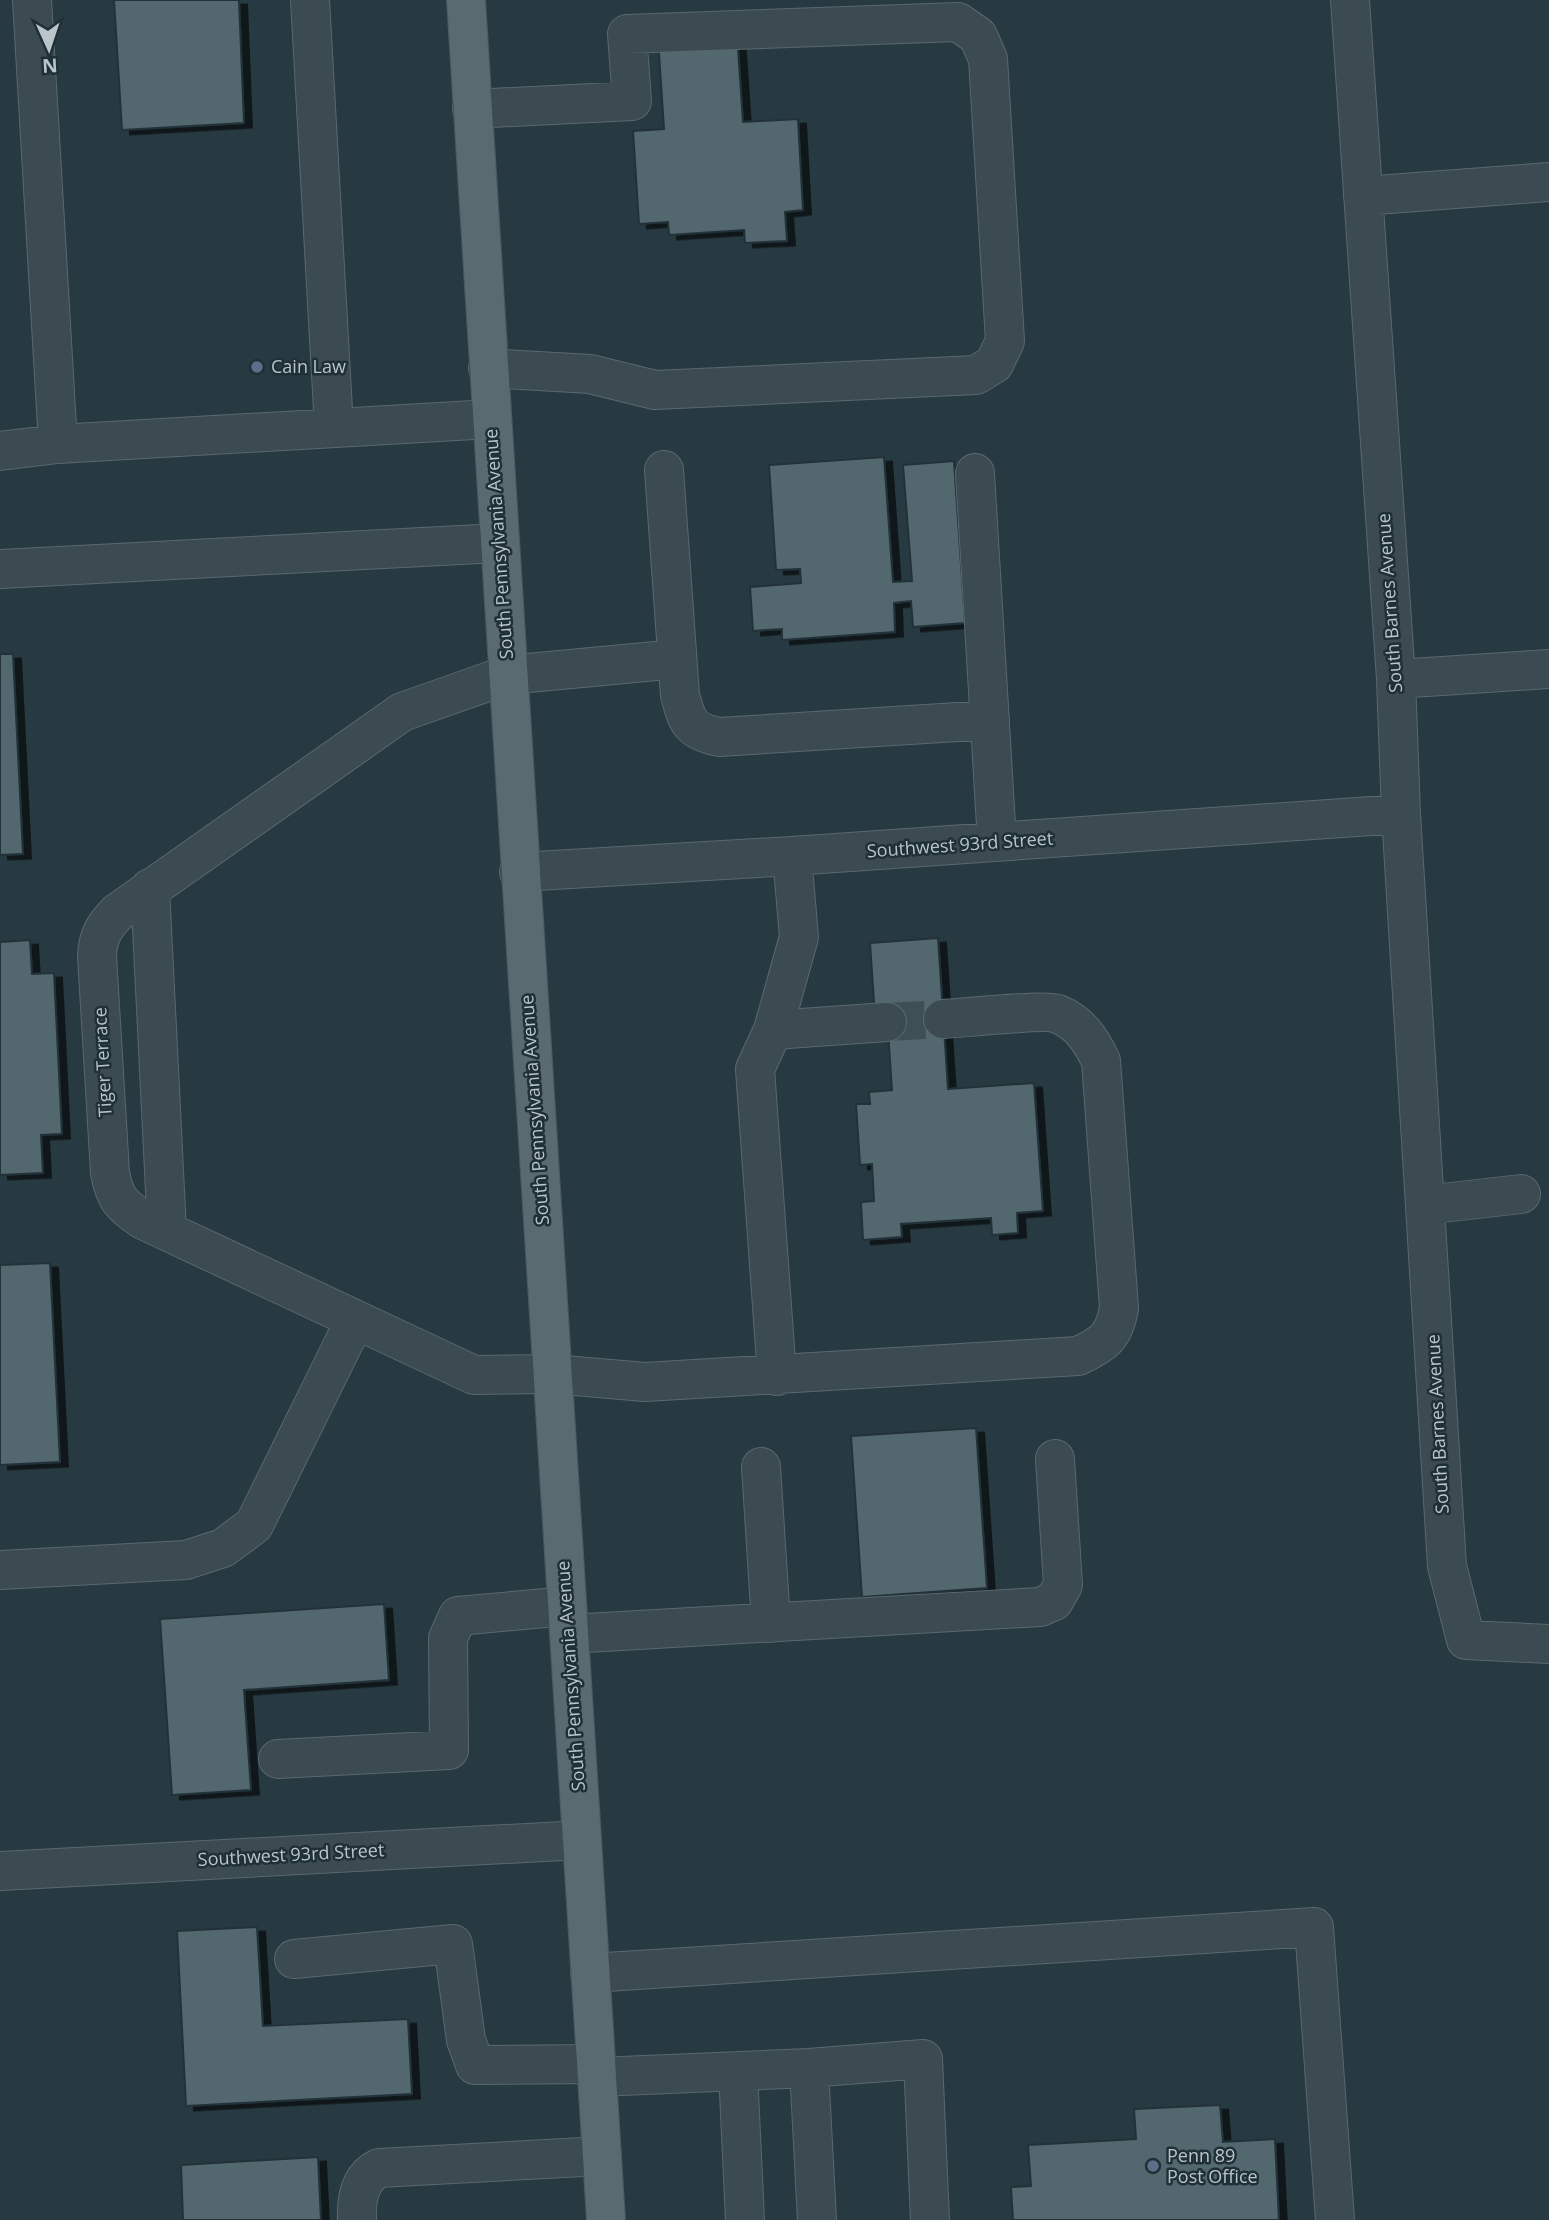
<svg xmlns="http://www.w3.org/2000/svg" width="1549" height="2220" font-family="'Open Sans',sans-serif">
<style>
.building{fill:#53676e;stroke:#223239;stroke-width:2;filter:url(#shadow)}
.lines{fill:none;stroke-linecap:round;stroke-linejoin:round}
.minor-tunnel{stroke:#3e4f56;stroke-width:38;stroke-dasharray:38 19;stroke-linecap:butt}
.minor-casing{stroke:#5a686f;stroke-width:40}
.major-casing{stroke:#49575e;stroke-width:40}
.minor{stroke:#3c4b51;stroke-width:38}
.major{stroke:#5a6a71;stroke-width:38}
.service-dot{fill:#5c6f8a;stroke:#203037;stroke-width:2.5}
.labels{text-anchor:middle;stroke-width:5;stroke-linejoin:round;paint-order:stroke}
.poi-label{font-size:18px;fill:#b9c5cb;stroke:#203037;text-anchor:start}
.street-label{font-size:18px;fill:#b9c5cb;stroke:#203037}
</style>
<defs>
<filter id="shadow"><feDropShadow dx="8" dy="4.5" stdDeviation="0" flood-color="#0009"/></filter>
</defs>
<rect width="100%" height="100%" fill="#283a41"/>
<path class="building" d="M114,0h125l5,123 -122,7z
M737,34l6,88 55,-3 5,91 -18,2 2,29 -42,2 -1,-13 -75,5 -1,-13 -29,2 -6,-93 31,-2 -6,-90z
M884,457l9,125 19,-1 -9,-116 51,-4 11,162 -52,4 -2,-26 -17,2 1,29 -113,8v-11l-29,2 -3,-44 51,-4 -1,-14 -24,1 -7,-105z
M0,654h13l10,200 -23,1z
M938,938l10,151 86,-6 9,128 -26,2 1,20 -26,2 -1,-17 -90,6 1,13 -39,3 -2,-38 13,-1 -2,-37 -12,1 -4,-61h14l-1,-12 23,-2 -5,-74 -12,2 -5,-75z
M30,940l2,34 22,-1 8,161 -21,1 2,38 -43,2v-233z
M50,1263l10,199 -60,3v-200z
M976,1428l11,160 -125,9 -11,-161z
M384,1604l5,76 -145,10 7,100 -79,5 -12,-176z
M257,1927l6,99 145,-7 4,75 -226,12 -9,-175z
M1220,2105l3,37 52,-3 4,81h-266l-2,-33 20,-1 -3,-41 108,-6 -2,-30z
M318,2157l3,63h-138l-2,-55z"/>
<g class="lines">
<path class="minor-tunnel" d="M887,1022l56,-3"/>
<defs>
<path id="minor" d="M32,0l26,444
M310,0l24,428
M1350,0l46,679 5,135 46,752 19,74 83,4
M472,109l160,-8 -5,-67 331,-12 20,14 10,23 17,282 -11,23 -18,11 -321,15 -65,-16 -102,-6
M1363,196l186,-14
M0,451l58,-7 433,-25
M664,470l16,225c7,27 10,36 39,42l271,-17
M975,473l22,369
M0,569l499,-26
M677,659l-170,16 -105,37 -284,200c-14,14 -20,24 -21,44l13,217c5,26 11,32 33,47l331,155 78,-1 93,8 433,-26c26,-12 36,-19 41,-48l-18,-247c-10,-21 -21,-38 -43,-47 -12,-5 -96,4 -115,5
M1396,679l153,-10
M792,856l7,81 -26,93 114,-8
M519,872l273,-16 609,-42
M150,888l17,343
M773,1030l-18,39 22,307
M1425,1205l96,-11
M761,1467l10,156
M0,1570l186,-10 37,-12 31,-23 101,-205
M569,1634l471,-27 14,-6 9,-16 -8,-126
M278,1759l171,-9 -1,-112 10,-22 109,-10
M0,1871l582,-31
M294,1959l159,-15 13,96 9,25 121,-1
M590,1973l724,-46 21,293
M809,2068l8,152
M738,2071l7,149
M597,2077l212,-9 114,-9 7,161
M357,2220c-1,-20 2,-42 22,-52l223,-12"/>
<path id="major" d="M466,0l140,2220"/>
</defs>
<use href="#minor" class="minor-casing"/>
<use href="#major" class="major-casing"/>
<use href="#minor" class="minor"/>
<use href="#major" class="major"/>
</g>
<g class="service-dot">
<circle cx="257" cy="367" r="7"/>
<circle cx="1153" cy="2166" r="7"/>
</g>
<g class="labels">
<g class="poi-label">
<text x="271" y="373">Cain Law</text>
<text x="1167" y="2162">Penn 89<tspan x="1167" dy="21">Post Office</tspan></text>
</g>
<g class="street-label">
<text transform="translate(499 544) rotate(-94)" y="6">South Pennsylvania Avenue</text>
<text transform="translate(1390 603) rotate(-94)" y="6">South Barnes Avenue</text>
<text transform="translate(960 845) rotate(-4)" y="6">Southwest 93rd Street</text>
<text transform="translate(103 1062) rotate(-93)" y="6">Tiger Terrace</text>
<text transform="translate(535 1110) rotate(-94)" y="6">South Pennsylvania Avenue</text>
<text transform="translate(1438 1424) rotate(-93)" y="6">South Barnes Avenue</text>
<text transform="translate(571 1676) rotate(-94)" y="6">South Pennsylvania Avenue</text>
<text transform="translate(291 1855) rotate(-3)" y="6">Southwest 93rd Street</text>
</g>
</g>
<g transform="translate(49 49) rotate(177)" stroke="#203037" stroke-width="5" paint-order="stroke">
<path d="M0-5L12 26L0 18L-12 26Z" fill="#b9c5cb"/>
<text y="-10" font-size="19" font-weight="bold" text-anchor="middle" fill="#b9c5cb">N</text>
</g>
</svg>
